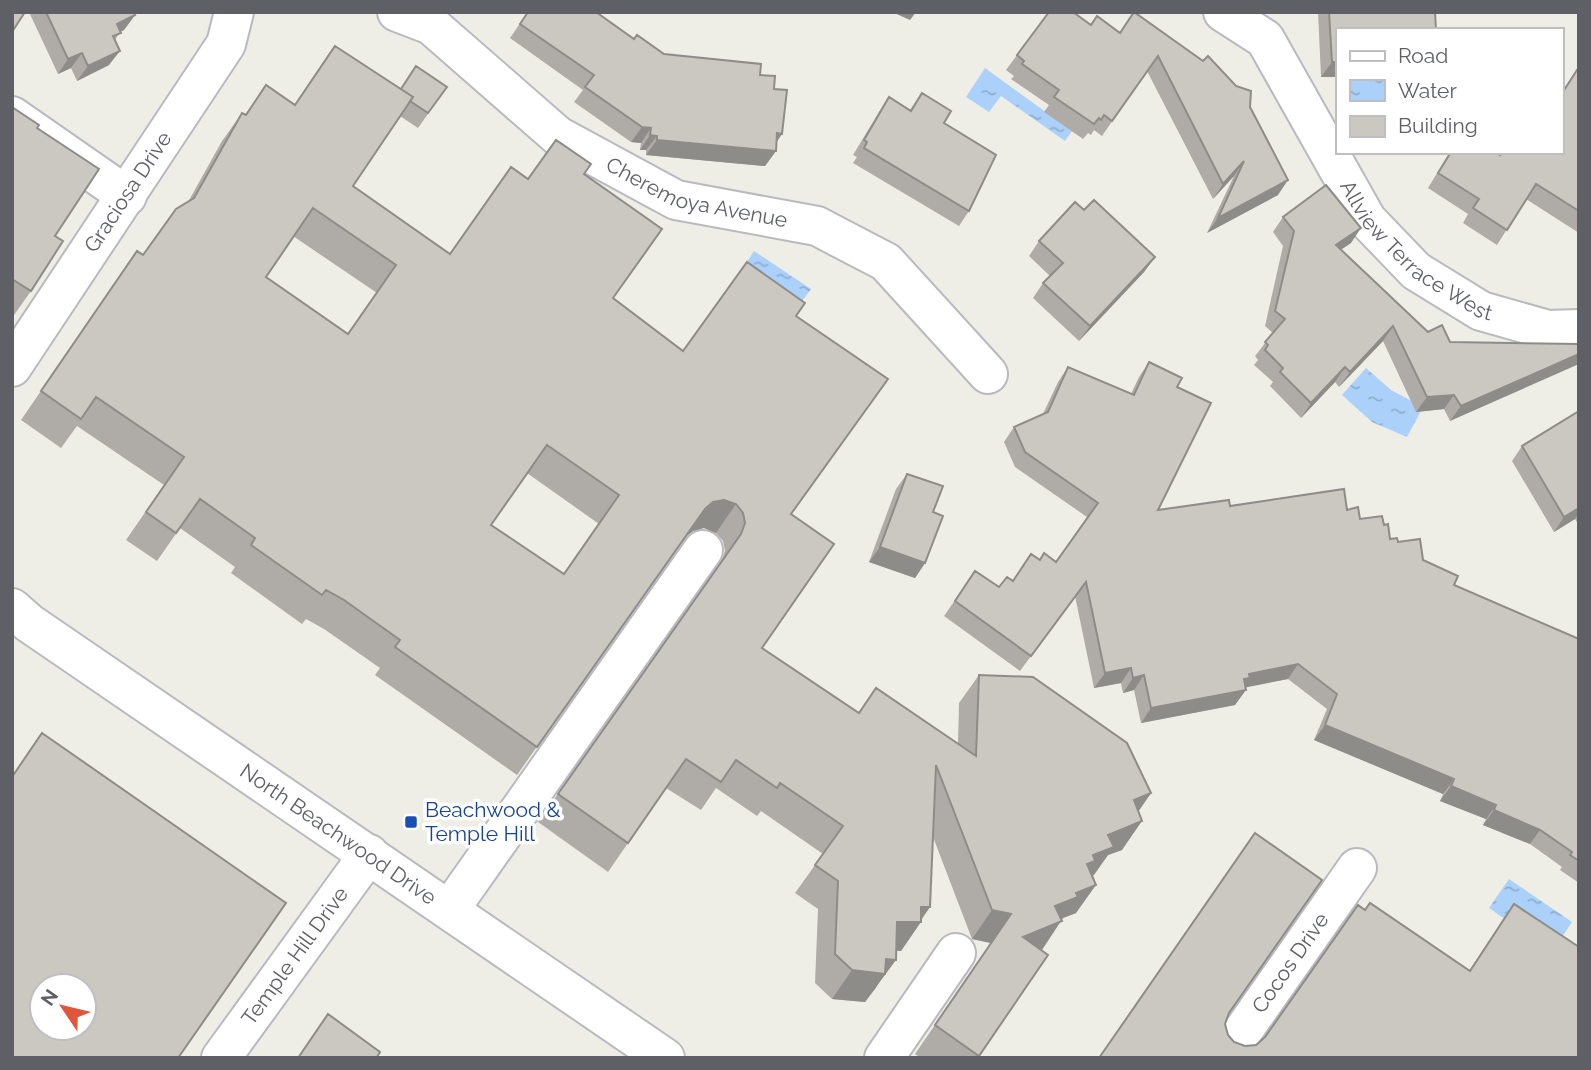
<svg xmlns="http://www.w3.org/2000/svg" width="1591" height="1070" font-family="Raleway,sans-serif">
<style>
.water{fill:url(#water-ripples)}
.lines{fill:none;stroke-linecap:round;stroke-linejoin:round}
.minor-casing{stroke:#b8babf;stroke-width:42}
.minor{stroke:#fff;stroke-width:38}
.wall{fill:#afaca7;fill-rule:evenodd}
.shaded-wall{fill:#8e8c88}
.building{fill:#cbc8c2;stroke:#8e8c88;stroke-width:2;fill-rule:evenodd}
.transit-dot{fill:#1a4fb4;stroke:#fff;stroke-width:2.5}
.labels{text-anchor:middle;stroke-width:7;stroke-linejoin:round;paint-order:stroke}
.street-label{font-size:21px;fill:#5e6065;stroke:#fff}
.transit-label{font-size:21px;fill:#164399;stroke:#fff;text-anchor:start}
</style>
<defs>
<pattern id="water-ripples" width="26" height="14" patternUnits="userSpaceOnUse" patternTransform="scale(1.75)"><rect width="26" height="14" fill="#abd1fa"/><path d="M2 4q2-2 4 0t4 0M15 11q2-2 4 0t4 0" fill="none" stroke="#8eadce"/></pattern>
</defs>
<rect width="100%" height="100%" fill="#efeee6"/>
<path class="water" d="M985,68l87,63 -7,10 -64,-45 -12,16 -23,-15z
M754,251l57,38 -9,12 -38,-26 -32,10z
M1366,368l25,22 32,17 -16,30 -35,-15 -30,-27z
M1509,879l63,43 -20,30 -63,-44z"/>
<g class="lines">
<defs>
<g id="minor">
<path id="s1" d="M397,12l34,13 127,111 118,64 141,26 69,36 102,112"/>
<path id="s2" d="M1223,12l42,27 102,181 49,51 65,40 67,19 31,-1"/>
<path d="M12,116l115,80"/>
<path id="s3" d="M12,367l214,-323 8,-32"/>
<path id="s4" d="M12,608l17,15 636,435"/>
<path d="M450,909l253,-359"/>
<path id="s5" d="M221,1058l148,-204"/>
<path d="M884,1058l72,-105"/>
<path id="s6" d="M1224,1058l133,-190"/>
</g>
</defs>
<use href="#minor" class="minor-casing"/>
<use href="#minor" class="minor"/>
</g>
<path class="wall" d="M29,12h104l2,3 -11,15 -4,2 -5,8 -6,25 -32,16 -6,-13 -13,6z
M528,12l106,27 30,15 96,21 14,14 2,62 -11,15 -119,-11v-5h-6l1,-7 -10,-1 -57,-40 9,-12 -73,-52z
M1318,12h117l-98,65h-16z
M1091,25l29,8 130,74 28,88 -71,38 27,-57 -21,23 -66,-128 -45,65 -8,-6 -3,5 -3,-2 -5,6 -39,-27 5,-7 -38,-26 3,-3 -8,-6 11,-15z
M335,46l66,43 46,-2 -29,41 -18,-12 -47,70 97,68 78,-75 56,-5 29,124 70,53 113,-35 -5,199 -29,133 96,65 100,31 1,-41 20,-28 172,118 -13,19 -16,38 -14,5 -16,21 -16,37 -13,5 -2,2 -20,30 7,5 -70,103h-57l-6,-4 76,-111 -19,-4 -39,-102 -3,70 -29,44 -5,-1 -20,38 -11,14 -33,-3 -17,-16 3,-74 -23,-16 28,-39 -62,-43 -4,5 -41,-28 -15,22 -35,-22 -58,84 -70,-50 183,-260 4,-11 -2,-10 -7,-8 -12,-5 -11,3 -8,6 -168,238 -142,-100 5,-7 -56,-39 -18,-10 -4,5 -71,-51 4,-6 -55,-39 -23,33 -31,-21 38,-55 -87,-59 -16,22 -40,-28 116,-169 6,4 45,-53 34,-61 20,-28 3,2 21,-30 29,20zM293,236l84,57 -29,41 -82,-57zM527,473l72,51 -35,50 -73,-49z
M1579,66v167l-53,-34 -29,46 -34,-22 5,-9 -40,-26 22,-36h46l4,2 1,-2h60v-59z
M922,93l22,30 25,88 -10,15 -106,-63 4,-6 -4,-2 26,-43 10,-15 21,13z
M12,107l25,21 18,108 -24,55 -19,27z
M1084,210l71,47 -11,15 -65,69 -46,-43 10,-15 7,-7 -21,-20 10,-15z
M1283,217l68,26 -10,6 87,83 22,10 129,2 -129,77 -6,-12 -28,3 -33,-71 -44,46 -4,-5 -34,36 -31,-32 3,-4 -19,-17 4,-5 -3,-4 18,-23 -8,-7 18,-80 -10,-14z
M1149,362l28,25 -19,123 72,-4 117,4 13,9 24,6 6,14 8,3 25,18 31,25 125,54v244l-19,-13 2,-3 -32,-23 -47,-19 3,-6 -46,-18 3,-7 -129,-54 13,-31 -39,-30 -43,8 -10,18 -94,18 -7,-33 -11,3 -2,-10 -27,5 -19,-92 -55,75 -76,-55 31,-45 24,16 14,-6 27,-21 16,2 31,-45 -72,-50 -11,-25 10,-15 29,-13 15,-32 10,-15 63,27 8,-17z
M1579,411v114l-4,-6 -21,13 -42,-71 10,-15z
M907,474l26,38 -8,51 -10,15 -46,-16 27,-73z
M1514,904l65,154h-480l130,-45 -4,11 3,11 6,7 11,4 11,-1 9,-8 100,-127 104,61z"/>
<path class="shaded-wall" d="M892,12h24l-6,8z
M135,15l-11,15 -18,8 11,-14z
M120,51l-11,14 -32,16 11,-15z
M82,53l-11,15 -13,6 10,-15z
M1332,62h5v15h-16z
M642,127l9,1 -10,15 -10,-1z
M777,133l5,1 -10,15z
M650,135l7,1 -11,14h-6z
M657,140l119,11 -11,15 -119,-11z
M1244,161l-10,15 -21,23 10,-15z
M1288,180l-10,15 -71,38 11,-15z
M1361,228l-10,15 -25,17 10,-15z
M1155,257l-11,15 -65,69 11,-15z
M1393,326l-10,15 -44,46 11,-15z
M1579,354v10l-129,57 11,-15z
M1345,367l-10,15 -34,36 10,-15z
M1454,395l-10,14 -28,3 11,-15z
M724,500l12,4 -20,29 -12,-5 -11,3 -8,6 -168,238 188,-266 8,-7z
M1579,508v5l-4,6 -21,13 10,-15z
M880,547l45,16 -10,15 -46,-16z
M1298,664l-10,15 -45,9 3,2 -11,15 -94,18 10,-15 93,-29 5,-5z
M1131,668l-10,15 -27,5 11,-15z
M1144,675l-10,15 -11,3 10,-15z
M1325,725l129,54 -11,15 -129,-54z
M1451,786l45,19 -10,14 -46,-18z
M1151,793l-20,29 3,-22z
M1494,810l46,20 -10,14 -47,-19z
M1142,821l-20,29 -14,5 -14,20 -13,6 -14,11 41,-57z
M1096,885l-20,28 -13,5 -21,32 -19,-13 32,-31 21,-13z
M921,907h9l-11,15h2l-20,29 -24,-1 20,-28z
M992,910l19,4 -20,29 -19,-4z
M886,959l10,1 -31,42 -33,-3 20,-29z"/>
<path class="building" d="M12,12h13l-13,20z
M46,12h87l2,3 -18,9 4,9 -8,3 7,15 -32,15 -6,-13 -14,6z
M528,12h68l38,27 3,-4 27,19 97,10 -1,11 15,1 -1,13 13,1 -5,44 -5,-1 -1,18 -119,-11v-4l-7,-1 1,-7 -9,-1 -57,-40 9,-12 -74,-51z
M1049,12h24l18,13 6,-9 23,17 14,-21 69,49 5,-5 28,30 15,5 -1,16 38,73 -70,38 26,-57 -21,23 -65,-128 -46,65 -8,-6 -3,5 -2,-2 -5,6 -40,-27 5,-7 -37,-26 2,-3 -7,-6z
M1329,12h106l1,18h-99v32h-5z
M335,46l78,51 -60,89 97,68 61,-87 17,12 28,-39 35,24 -7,10 78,55 -49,69 70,53 64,-89 58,41 -9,13 92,63 -97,135 43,30 -72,104 97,65 17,-25 100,68 3,-81 54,2 94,66 24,50 -17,7 8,21 -34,14 6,12 -21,8 2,6 -8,3 9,21 -20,8 2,4 -23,9 7,15 -39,16 25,18 -69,101 -44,-31 76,-111 -19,-4 -56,-145 -6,142h-9v15h-24l-1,38 -10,-1 -1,15 -33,-4 -17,-16 3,-73 -23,-16 28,-39 -63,-43 -3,5 -41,-28 -15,22 -35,-23 -58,84 -70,-49 183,-260 4,-11 -2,-10 -7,-9 -12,-4 -11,2 -8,7 -168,238 -142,-100 5,-7 -56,-40 -18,-10 -4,5 -71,-50 4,-7 -55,-39 -24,34 -30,-21 38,-55 -88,-60 -15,22 -40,-28 96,-140 6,4 33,-46 18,-11 48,-85 4,2 20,-30 29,20zM313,208l83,57 -48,69 -82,-57zM547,445l72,50 -55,79 -73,-49z
M416,66l31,21 -19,26 -18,-12 3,-4 -12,-8z
M1579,67v144l-43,-27 -29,46 -34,-22 6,-9 -41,-26 13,-21h45l4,3 2,-3h59v-57z
M922,93l29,18 -7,12 52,32 -27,56 -105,-63 3,-6 -3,-2 25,-43 22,14z
M12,107l27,18 -2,3 62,41 -44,67 8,5 -32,50 -19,-12z
M1326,185l35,43 -25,17 92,87 14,-7 8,17 129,2v10l-118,52 -7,-11 -27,2 -34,-71 -43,46 -5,-5 -34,36 -31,-31 3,-4 -18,-18 3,-5 -3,-3 20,-23 -10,-8 19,-80 -11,-14z
M1094,200l61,57 -65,69 -47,-43 20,-20 -24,-22 36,-39 9,8z
M1149,362l33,16 -5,9 34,16 -53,107 71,-10 1,6 114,-17 3,21 11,-3 2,12 22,-3 2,9 4,-1 2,15 7,-1 1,4 22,-3 3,21 35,16 -4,9 125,54v222l-9,-6 2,-3 -32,-22 -46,-20 2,-5 -45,-19 3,-7 -129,-54 12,-31 -39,-30 -49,10 1,4 -6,1 2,11 -95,18 -7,-33 -11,3 -2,-10 -26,5 -19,-91 -55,74 -76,-55 20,-30 24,16 8,-10 6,4 18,-27 9,6 4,-7 12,9 42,-59 -73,-51 -11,-25 34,-15 20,-45 66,28z
M1579,411v97l-15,9 -42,-71z
M907,474l36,12 -10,26 10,4 -18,47 -45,-16z
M42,733l244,170 -108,155h-166v-285l2,1zM42,986h42v42h-42z
M1255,833l67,47 -93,133 -4,11 3,11 6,7 11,4 11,-1 9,-8 93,-132 7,5 5,-7 100,68 44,-67 65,43v111h-480z
M328,1014l52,38 -3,5 1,1h-80z"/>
<rect class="transit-dot" x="404" y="815" width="14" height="14" rx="3.5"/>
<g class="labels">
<g class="street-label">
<text dy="7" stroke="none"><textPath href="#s1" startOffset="357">Cheremoya Avenue</textPath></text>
<text dy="7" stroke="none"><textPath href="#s3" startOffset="210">Graciosa Drive</textPath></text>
<text dy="7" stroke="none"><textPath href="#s2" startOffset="315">Allview Terrace West</textPath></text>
<text dy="7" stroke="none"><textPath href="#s4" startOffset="397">North Beachwood Drive</textPath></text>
<text dy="7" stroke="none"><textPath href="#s5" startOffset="126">Temple Hill Drive</textPath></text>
<text dy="7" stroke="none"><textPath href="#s6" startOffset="116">Cocos Drive</textPath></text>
</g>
<g class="transit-label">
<text x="425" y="817">Beachwood &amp;<tspan x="425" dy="24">Temple Hill</tspan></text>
</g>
</g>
<rect width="1591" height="1070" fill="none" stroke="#5e6065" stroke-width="28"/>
<rect x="1336" y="28" width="228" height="126" fill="#ffffff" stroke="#bfbfc1" stroke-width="2"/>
<rect x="1350" y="51" width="35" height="10" fill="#ffffff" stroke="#bfbfc1" stroke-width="2"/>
<text x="1398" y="63" font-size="21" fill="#5e6065">Road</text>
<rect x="1350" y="80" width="35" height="21" fill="url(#water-ripples)" stroke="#bfbfc1" stroke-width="2"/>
<text x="1398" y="98" font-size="21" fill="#5e6065">Water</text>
<rect x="1350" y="116" width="35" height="21" fill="#cbc8c2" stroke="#bfbfc1" stroke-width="2"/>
<text x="1398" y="133" font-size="21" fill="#5e6065">Building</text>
<g transform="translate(63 1007) rotate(305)"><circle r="33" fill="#ffffff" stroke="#bfbfc1" stroke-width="2"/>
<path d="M0-5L12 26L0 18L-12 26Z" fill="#df563c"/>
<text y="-10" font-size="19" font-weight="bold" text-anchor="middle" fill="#5e6065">N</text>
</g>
</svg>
